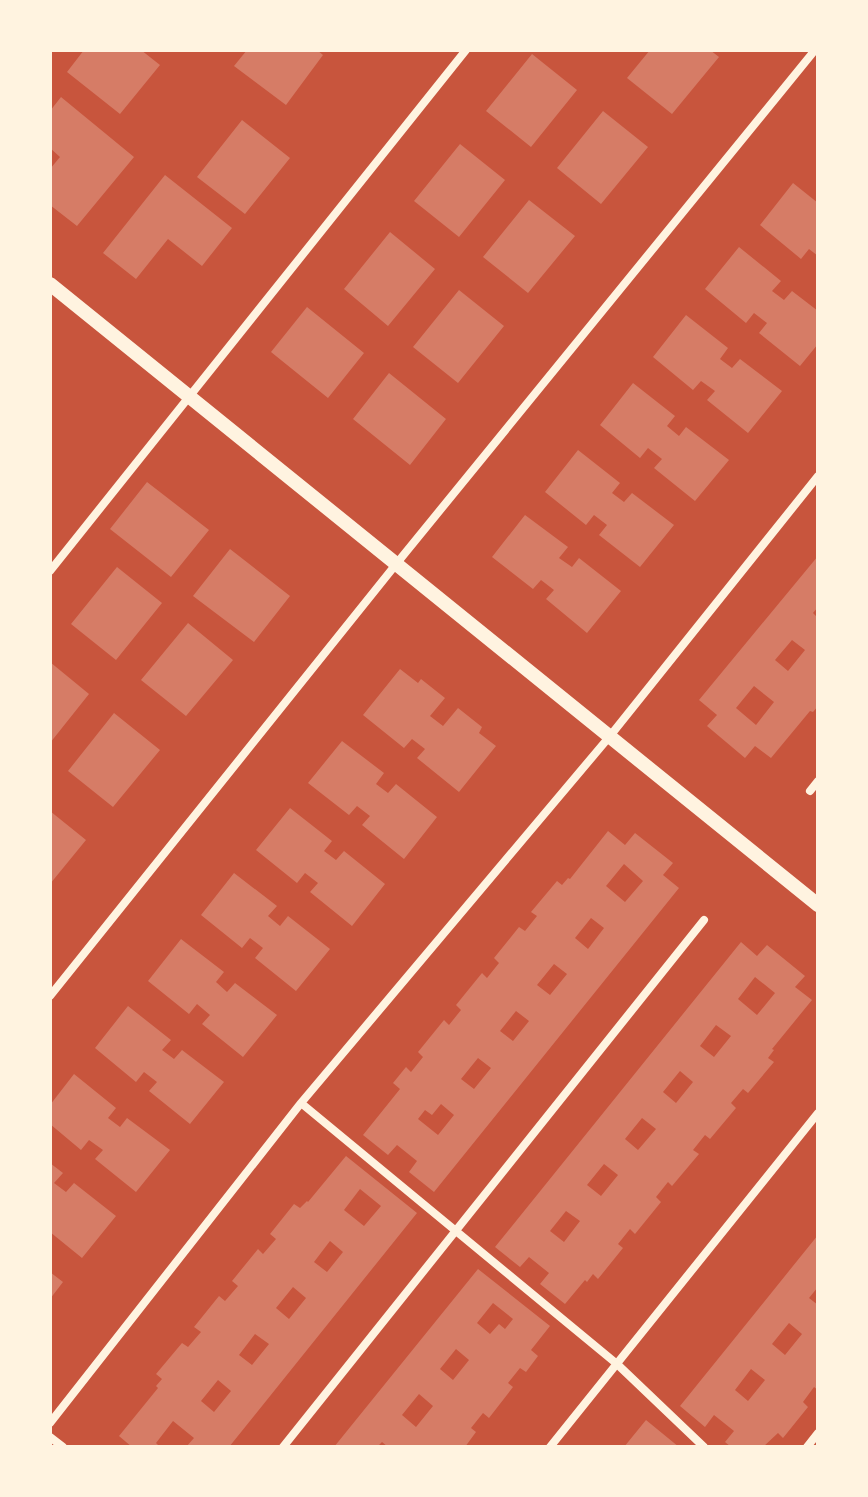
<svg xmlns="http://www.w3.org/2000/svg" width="868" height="1497" font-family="'Golos Text',sans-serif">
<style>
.building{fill:#d67c66;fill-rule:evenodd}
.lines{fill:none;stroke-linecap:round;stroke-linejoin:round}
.minor{stroke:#fff3e0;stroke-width:8}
.tertiary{stroke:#fff3e0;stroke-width:14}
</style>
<rect width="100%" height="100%" fill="#c8553d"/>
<path class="building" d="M84,50h57l19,15 -40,49 -53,-42z
M247,50h70l6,5 -37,50 -52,-39z
M650,50h60l9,7 -47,57 -45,-36z
M532,54l45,36 -46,57 -45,-36z
M61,97l73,60 -57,69 -27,-21v-36l10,-12 -10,-9v-37z
M603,111l45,36 -47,57 -44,-36z
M242,120l48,38 -45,56 -48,-37z
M460,144l45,36 -46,57 -45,-36z
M165,175l67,53 -30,38 -34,-27 -32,40 -33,-26z
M793,183l25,20v53l-9,-7 -8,10 -41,-34z
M529,200l46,36 -47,57 -45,-36z
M390,232l45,37 -47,57 -44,-37z
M739,247l42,34 -9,10 12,9 8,-9 26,20v33l-18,22 -41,-33 8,-10 -13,-10 -8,10 -41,-34z
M459,290l45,36 -46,57 -45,-36z
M307,307l57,46 -36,45 -57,-46z
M686,315l42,33 -8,11 12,9 8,-9 42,32 -34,42 -41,-33 8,-9 -14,-10 -8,9 -40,-33z
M389,373l57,46 -36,46 -57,-46z
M633,383l42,33 -8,10 12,10 7,-9 43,33 -34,41 -41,-33 8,-9 -14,-11 -8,10 -40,-33z
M578,450l42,33 -8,10 12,9 8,-9 42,32 -34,42 -41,-32 8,-10 -13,-10 -8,10 -41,-33z
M147,482l62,48 -38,47 -61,-48z
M525,515l43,32 -9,11 13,9 7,-9 42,33 -34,42 -41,-34 8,-9 -13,-10 -8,9 -41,-32z
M230,549l60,47 -36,46 -61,-46z
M818,556v51l-5,6 5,5v88l-5,6 -3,-1 -39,47 -16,-12 -10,12 -38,-32 10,-11 -18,-15zM792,640l13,10 -17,21 -13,-11zM754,686l20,16 -18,23 -20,-17z
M117,567l45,36 -46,57 -45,-36z
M188,623l45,37 -47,56 -45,-36z
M50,662l39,32 -39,49z
M400,669l18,14 3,-4 24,19 -15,18 13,10 15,-18 24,19 -3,6 17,13 -37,46 -42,-34 8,-9 -13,-10 -8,9 -41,-33z
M114,713l46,37 -47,57 -45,-36z
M342,741l42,32 -8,11 12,9 8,-9 41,33 -33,42 -42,-34 8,-9 -13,-10 -8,9 -41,-32z
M290,808l42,33 -8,10 12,9 8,-9 41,33 -33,42 -42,-34 8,-9 -13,-10 -8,10 -41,-33z
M50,811l36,29 -36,44z
M608,831l17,14 10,-12 38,30 -10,12 16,13 -245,304 -25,-20 8,-11 -20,-16 -9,10 -25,-20 37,-46 -7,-6 13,-16 5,5 12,-15 -5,-5 26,-32 5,5 12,-15 -5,-5 26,-32 5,5 12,-15 -5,-5 25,-31 6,4 12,-15 -6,-4 26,-31 5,4 6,-7 2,1zM624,864l19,17 -18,21 -19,-16zM591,918l13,10 -16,21 -13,-11zM554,964l13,10 -17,21 -13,-10zM516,1011l13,10 -16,20 -13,-10zM478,1058l13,10 -17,21 -13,-10zM441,1104l13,11 -16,20 -20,-16 7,-9 7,5z
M234,873l43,33 -9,10 12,10 8,-10 42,33 -34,42 -41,-33 8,-10 -13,-10 -8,10 -41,-33z
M181,939l43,33 -8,10 11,10 8,-9 42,32 -34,42 -41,-33 8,-9 -13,-11 -8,10 -41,-33z
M741,942l16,14 10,-11 38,31 -10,11 17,13 -40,49 2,1 -6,8 6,4 -26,31 -5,-4 -12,14 5,5 -26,31 -5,-4 -12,15 6,4 -27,32 -4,-4 -12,15 5,5 -26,32 -5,-5 -12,15 5,4 -25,31 -5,-5 -6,8 -2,-2 -20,24 -25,-20 9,-11 -20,-16 -9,10 -25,-20zM755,977l20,16 -18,22 -19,-16zM716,1025l15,11 -17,21 -14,-11zM680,1071l13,11 -17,21 -13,-11zM642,1118l14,11 -18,21 -13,-11zM604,1164l14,11 -17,21 -14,-11zM566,1211l14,10 -16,21 -14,-11z
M128,1006l43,34 -9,10 12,9 8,-9 42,32 -34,42 -41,-33 8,-9 -13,-10 -8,10 -41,-34z
M74,1074l42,34 -8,10 12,9 7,-9 43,32 -34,42 -41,-33 8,-9 -14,-10 -8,10 -31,-26v-19z
M346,1156l71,57 -188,234h-43l8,-9 -21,-17 -17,22 4,4h-28l-13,-11 39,-48 -2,-2 6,-7 -6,-5 26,-31 6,4 13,-15 -7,-5 25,-31 6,5 13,-15 -6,-5 26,-32 5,5 13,-15 -6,-5 24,-30 6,4 7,-7 1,1zM360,1189l21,17 -17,20 -20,-16zM330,1241l13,11 -16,20 -13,-10zM293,1287l13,11 -17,21 -13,-11zM255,1334l14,10 -17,21 -13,-10zM218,1380l13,11 -17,21 -13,-11z
M50,1163l13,10 -9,10 12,9 8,-9 42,33 -34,42 -32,-26z
M818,1235v52l-9,11 9,7v85l-4,-3 -11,15 5,5 -25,31 -5,-5 -15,14h-32l-6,-5 9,-11 -20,-16 -9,12 -25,-21zM789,1323l13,11 -17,21 -13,-11zM751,1369l14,11 -17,21 -13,-11z
M478,1269l72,57 -19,24 7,6 -12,16 -6,-4 -12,15 5,4 -24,31 -6,-5 -12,15 5,4 -11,15h-77l-6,-5 -5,5h-43zM493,1303l20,16 -8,10 -6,-5 -9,10 -13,-11zM456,1349l13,11 -16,20 -13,-11zM419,1394l14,12 -17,21 -14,-12z
M50,1272l13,10 -13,17z
M646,1420l33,27h-55z"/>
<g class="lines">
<path class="minor" d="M50,571l416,-521
M810,791l8,-10
M50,996l347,-433 418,-513
M301,1103l316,261 87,83
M50,1423l251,-320 309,-367 208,-260
M50,1437l13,10
M283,1447l421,-527
M550,1447l268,-334
M807,1447l11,-14"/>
<path class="tertiary" d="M50,284l768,621"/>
</g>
<rect width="868" height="1497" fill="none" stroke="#fff3e0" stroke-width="104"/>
</svg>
